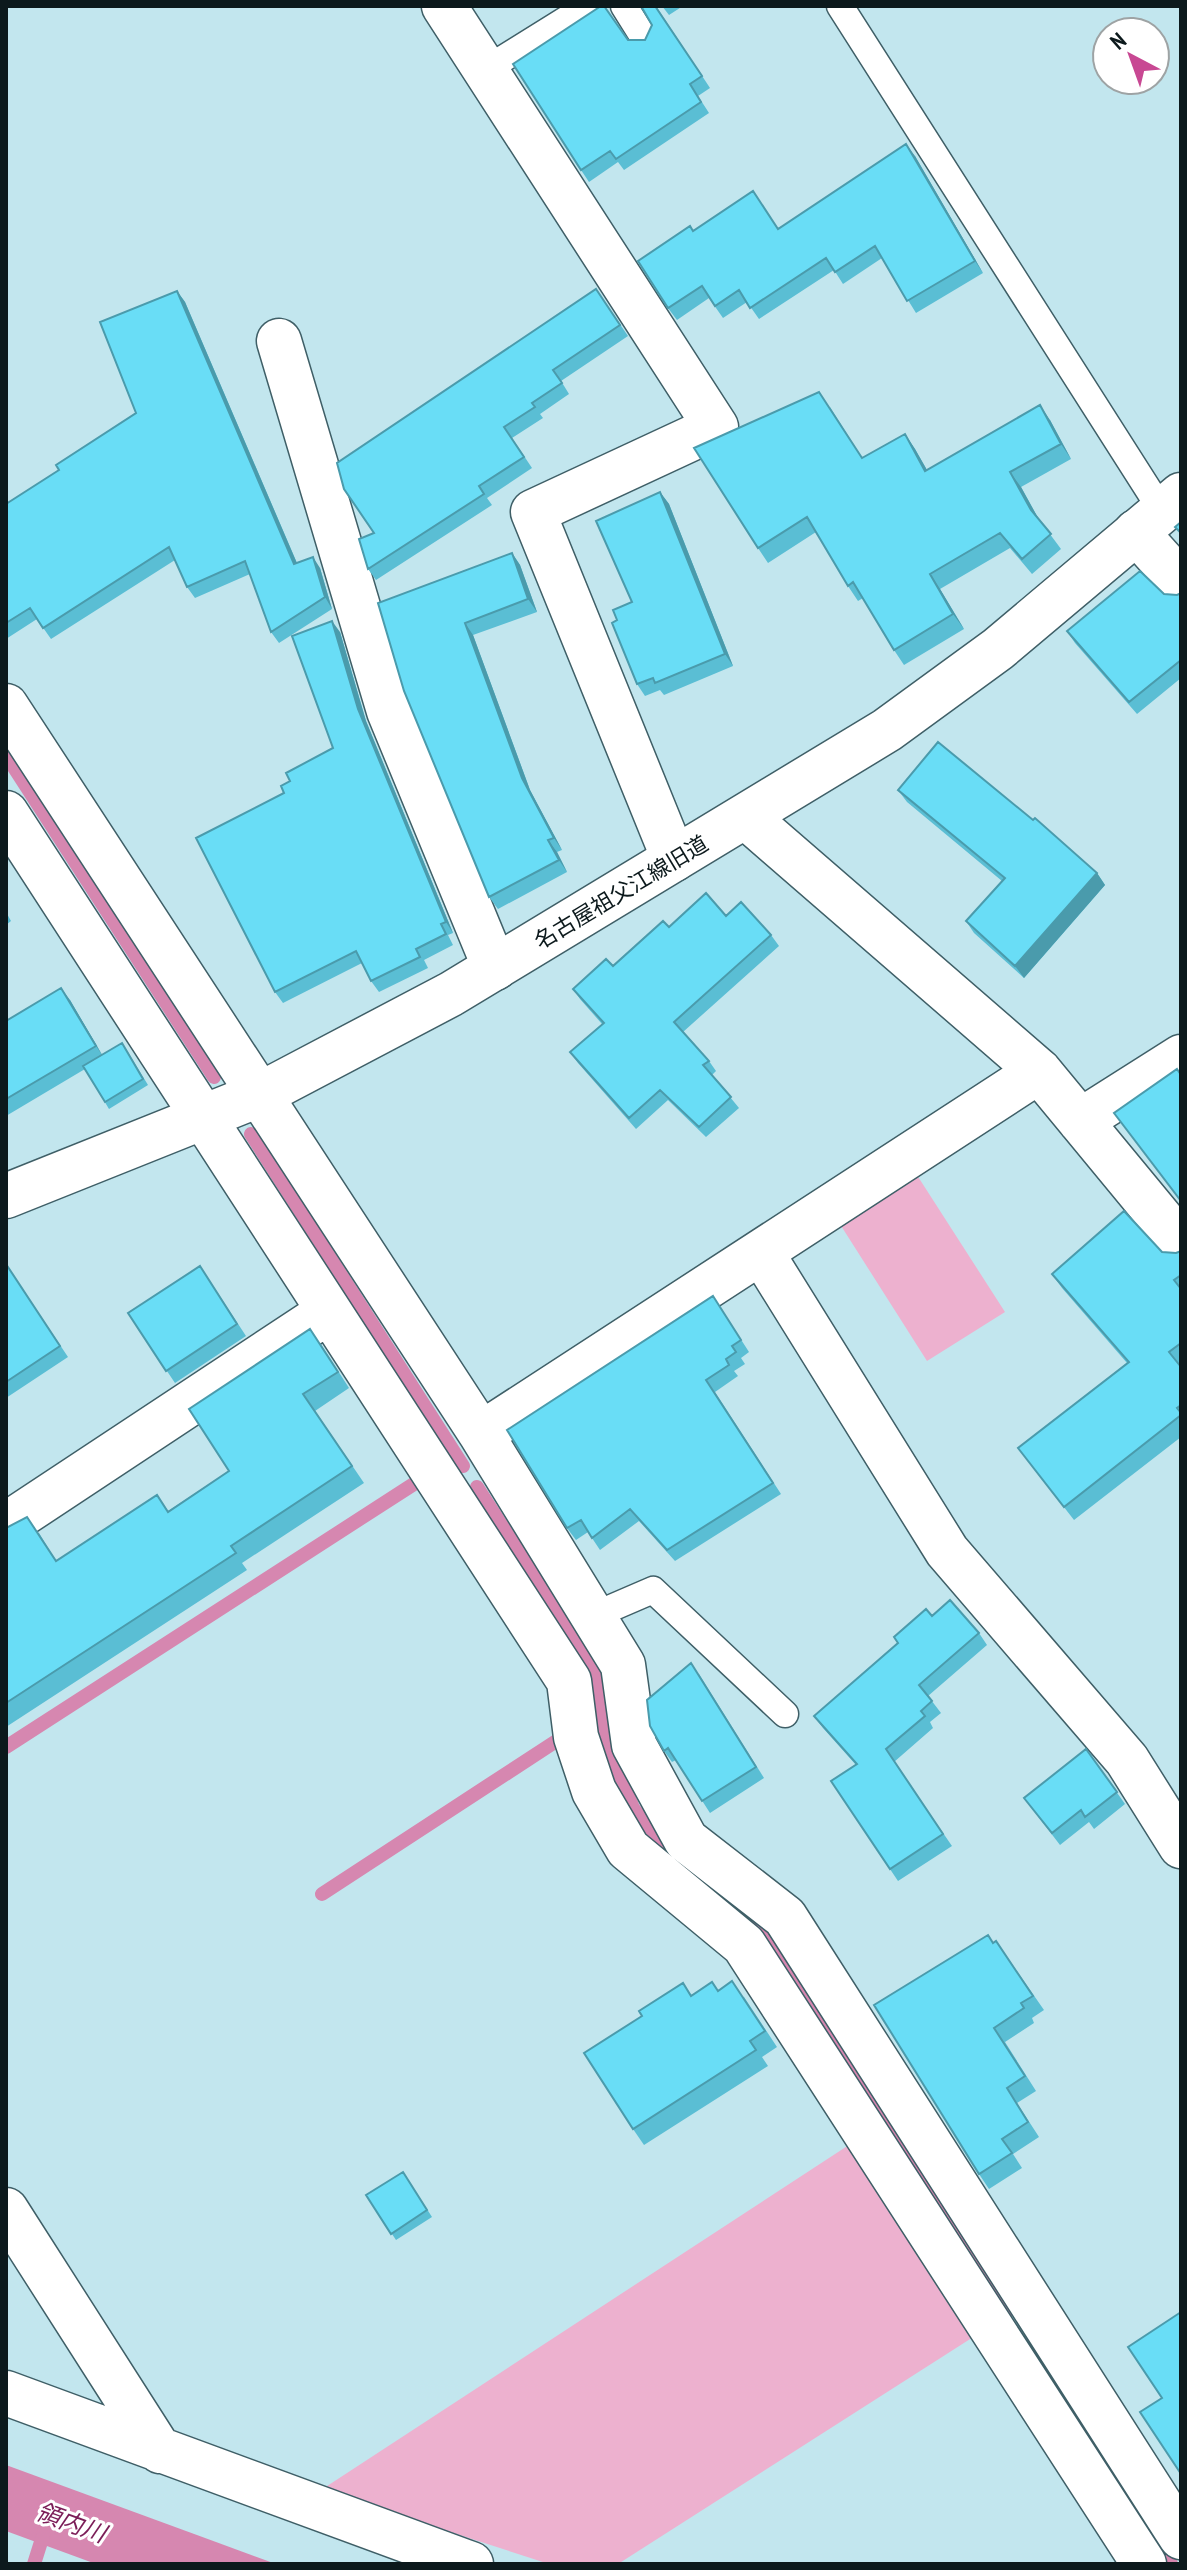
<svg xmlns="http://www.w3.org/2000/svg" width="1187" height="2570" font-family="'PT Sans Narrow','Noto Sans JP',sans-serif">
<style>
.green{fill:#edb1cf}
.water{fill:#d687b0}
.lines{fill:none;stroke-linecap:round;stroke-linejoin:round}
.stream{stroke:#d687b0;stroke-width:14}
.lane-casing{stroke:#3f5f67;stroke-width:29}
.street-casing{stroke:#3f5f67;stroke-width:47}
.secondary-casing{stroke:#3f5f67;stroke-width:47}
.lane{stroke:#fff;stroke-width:26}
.street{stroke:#fff;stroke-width:44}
.secondary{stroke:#fff;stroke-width:44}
.wall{fill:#5abed4}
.shaded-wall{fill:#4a9bac}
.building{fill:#69ddf6;stroke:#4a9bac;stroke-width:2}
.labels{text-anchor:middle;stroke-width:6;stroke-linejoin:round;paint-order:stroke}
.street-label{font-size:22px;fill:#0c191c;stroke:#fff}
.water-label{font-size:24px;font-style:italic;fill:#7b1d57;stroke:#fff}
</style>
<rect width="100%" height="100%" fill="#c2e6ee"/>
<path class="green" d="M915,1172l90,140 -78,49 -89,-140z
M855,2141l123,193 -360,230h-69l-228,-74z"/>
<path class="water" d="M6,2465l270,99h-180l-90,-33z"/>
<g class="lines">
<path class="stream" d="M6,755l208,322
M251,1134l212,332
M477,1487l118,184 11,71 27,66 33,43 84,68 24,31 233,361
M6,1747l414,-267
M322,1894l242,-158
M1043,2365l128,199
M34,2564l12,-38"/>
<defs>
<path id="lane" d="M624,6l20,32
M840,6l322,505
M485,70l103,-64
M595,1615l58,-25 132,124"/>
<path id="street" d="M444,6l272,421 -183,85 141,347
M279,341l110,370 106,257
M1136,532l45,50
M6,706l475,728 558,-363
M6,813l563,868 7,56 18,54 34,58 116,96 400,619
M746,817l293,254 142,172
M1080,1121l101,-64
M761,1252l186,299 180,209 54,86
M481,1434l142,231 11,80 52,95 99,77 396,620
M6,1525l322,-213
M6,2210l154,241
M6,2393l465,171"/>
<path id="secondary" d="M6,1196l255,-102 190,-100 436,-264 111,-81 183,-154"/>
</defs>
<use href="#lane" class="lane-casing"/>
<use href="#street" class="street-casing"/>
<use href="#secondary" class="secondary-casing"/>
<use href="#lane" class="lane"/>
<use href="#street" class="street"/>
<use href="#secondary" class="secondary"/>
</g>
<path class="wall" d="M656,6l54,82 -12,8 11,17 -85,57 -6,-8 -29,20 -8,-12 47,-130h17l7,-15z
M662,6h21l-14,9z
M915,156l68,117 -67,40 -34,-55 -39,26 -9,-14 -75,49 -12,-17 -24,16 -14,-20 -32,22 -9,-12 25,-77 85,-3z
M596,289l32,47 -67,45 8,13 -29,20 3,4 -31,20 20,30 -45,30 5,7 -116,75 -8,-11 6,-36z
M177,291l8,11 112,261 23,5 12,41 -53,34 -8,-11 -21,-58 -55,24 -8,-11 -12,-27 -124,79 -14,-20 -31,20v-135l53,-34 77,-57z
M830,407l32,51 43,-24 10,15 12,21 123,-50 21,39 -50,28 17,31 23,31 -29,25 -22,-26 -70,41 24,40 -60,36 -10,-15 -31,-52 -5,3 -10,-15 -32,-54 -48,31 -10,-15z
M660,492l9,12 64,162 -69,29 -4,-5 -15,6 -8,-12 -20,-64 15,-18z
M512,553l8,12 17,47 -64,23 57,155 32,60 -5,2 10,20 -69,37 -9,-12 -85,-206z
M1181,593v85l-44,36 -62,-71 -8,-12 97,-37 13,1z
M340,632l26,89 87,212 -5,2 5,10 -29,15 4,8 -49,24 -8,-11 -9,-18 -79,40 -8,-11 9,-199 49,-45z
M898,790l199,83 8,12 -81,93 -50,-45 -8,-12 36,-40 -95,-79z
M6,912l5,9 -5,4z
M726,916l45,19 8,11 -96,86 26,29 7,10 -4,4 27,33 -33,29 -38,-37 -32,29 -58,-66 -8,-11 32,-28 -22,-25 -7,-10 40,-23 56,-39z
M70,1000l32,55 24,-6 22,36 -39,24 -24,-40 -79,47v-95z
M1181,1251v114l-1,1 1,1v70l-107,83 -56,-72 109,-85 -65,-75 -10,-14 110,-22 14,1z
M6,1264l62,93 -62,41z
M200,1266l46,70 -71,47 -47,-70z
M713,1296l36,56 -8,6 4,6 -11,7 4,5 -23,16 66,102 -106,67 -36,-40 -39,29 -12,-18 -12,8 -9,-12z
M322,1346l27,42 -34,23 49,72 -122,80 5,7 -241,157v-199l33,5 17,28 101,-66 11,16 61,-40z
M932,1616l47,17 8,12 -59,51 13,17 -11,9 3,6 -39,34 58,84 -54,35 -67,-100 25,-16 -33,-37 -9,-12 84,-73 -4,-6z
M699,1674l65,104 -54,35 -34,-53 -4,2 -8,-11z
M1086,1749l39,55 -31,25 -5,-7 -29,23 -36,-47z
M996,1941l48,69 -12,8 2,5 -29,19 31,49 -19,12 22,34 -26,17 9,14 -33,21 -10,-15 14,-231z
M683,1983l9,13 26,-5 26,6 33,50 -15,10 6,9 -124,79 -11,-16 9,-113z
M403,2172l29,45 -36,23 -30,-45z"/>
<path class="shaded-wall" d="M906,144l9,12 68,117 -8,-12z
M177,291l8,11 117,273 -8,-11z
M1040,405l10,15 21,39 -10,-15z
M905,434l10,15 21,37 -11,-15z
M1010,472l11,15 21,38 -11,-15z
M660,492l9,12 64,162 -8,-12z
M512,553l8,12 17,47 -9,-13z
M313,557l7,11 12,41 -7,-12z
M930,574l10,15 24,40 -11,-15z
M332,621l8,11 26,89 87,212 -7,-11 -88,-213z
M465,623l8,12 57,155 32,60 -8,-12 -32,-60z
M548,840l9,12 10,20 -8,-12z
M1097,873l8,12 -81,93 -9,-12z
M61,988l9,12 34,58 -8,-12z"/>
<path class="building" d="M601,6h3l24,34h17l7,-15 -11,-19h14l47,70 -12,8 11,18 -85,57 -6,-8 -29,19 -68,-106z
M906,144l69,117 -68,40 -32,-55 -40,26 -9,-14 -76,50 -11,-18 -24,16 -13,-20 -34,22 -30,-47 52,-35 3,5 60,-40 25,38z
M596,289l24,36 -67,45 9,13 -30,20 3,4 -31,20 20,30 -45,29 5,8 -116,75 -9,-30 15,-6 -30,-44 -7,-26z
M177,291l117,273 19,-7 12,40 -54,35 -26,-71 -58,26 -18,-40 -126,81 -13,-20 -24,15v-119l53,-34 -3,-5 80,-52 -36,-91z
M819,392l43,66 43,-24 20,37 115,-66 21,39 -51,28 21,38 20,24 -29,25 -22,-26 -70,41 23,40 -59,36 -41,-68 -5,4 -41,-69 -49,31 -64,-100z
M660,492l65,162 -70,29 -2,-5 -16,6 -25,-61 5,-3 -4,-10 19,-8 -36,-81z
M1181,522v11l-6,-6z
M512,553l16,46 -63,24 57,155 32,60 -6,2 11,20 -70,37 -85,-206 -26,-88z
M1140,571l24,23 13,1 4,-2v67l-52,42 -62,-71z
M332,621l26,88 88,213 -5,2 5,10 -30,15 4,8 -49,24 -15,-30 -81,41 -79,-154 88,-45 -3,-7 9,-5 -4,-8 47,-25 -41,-112z
M938,742l95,78 2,-2 62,55 -82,93 -49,-45 39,-43 -107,-88z
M706,893l20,23 15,-14 30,33 -97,87 35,39 -6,4 28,32 -32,30 -39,-37 -31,28 -59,-66 34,-29 -31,-34 33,-30 7,7 50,-45 6,6z
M61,988l35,58 -90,53v-78z
M122,1043l21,36 -38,23 -22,-36z
M1177,1069l4,6v126l-67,-88z
M1124,1211l38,41 14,1 5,-2v24l-7,5 7,9v54l-12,9 12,15v38l-4,3 4,5v2l-117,92 -46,-59 111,-86 -77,-88z
M6,1264l54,82 -54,36z
M200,1266l37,58 -71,47 -38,-58z
M713,1296l28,44 -9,6 4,6 -10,7 3,6 -23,15 67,103 -106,67 -37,-41 -38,29 -11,-18 -14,8 -60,-98z
M310,1329l28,43 -35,22 49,72 -121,80 5,7 -230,150v-175l21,-11 29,44 101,-66 11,17 61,-41 -40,-62z
M950,1600l29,33 -60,52 13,16 -11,10 4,5 -39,33 57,85 -53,35 -59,-88 26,-17 -43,-48 84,-73 -4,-6 32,-28 6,7z
M691,1663l65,104 -54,34 -34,-53 -4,3 -14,-25 -3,-26z
M1086,1749l31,43 -32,25 -4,-7 -29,23 -28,-35z
M988,1935l5,8 3,-2 37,55 -12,7 3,5 -30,20 31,48 -18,12 21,34 -26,17 10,14 -33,21 -105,-169z
M732,1981l33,50 -15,10 6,9 -123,79 -49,-76 58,-37 -3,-5 44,-28 8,13 21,-14 6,9z
M403,2172l24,38 -36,24 -25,-39z
M1181,2312v162l-41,-62 22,-14 -34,-51z"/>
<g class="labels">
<g class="street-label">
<text transform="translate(621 892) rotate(-31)" y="8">名古屋祖父江線旧道</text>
</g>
<g class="water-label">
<text transform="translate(71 2523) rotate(20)" y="8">領内川</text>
</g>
</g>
<rect width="1187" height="2570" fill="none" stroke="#0c191c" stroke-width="16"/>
<g transform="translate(1131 56) rotate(319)"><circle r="38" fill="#ffffff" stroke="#9ea3a4" stroke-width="2"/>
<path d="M0-6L14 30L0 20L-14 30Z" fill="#c84893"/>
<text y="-12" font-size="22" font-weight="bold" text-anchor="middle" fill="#0c191c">N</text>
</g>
</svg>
